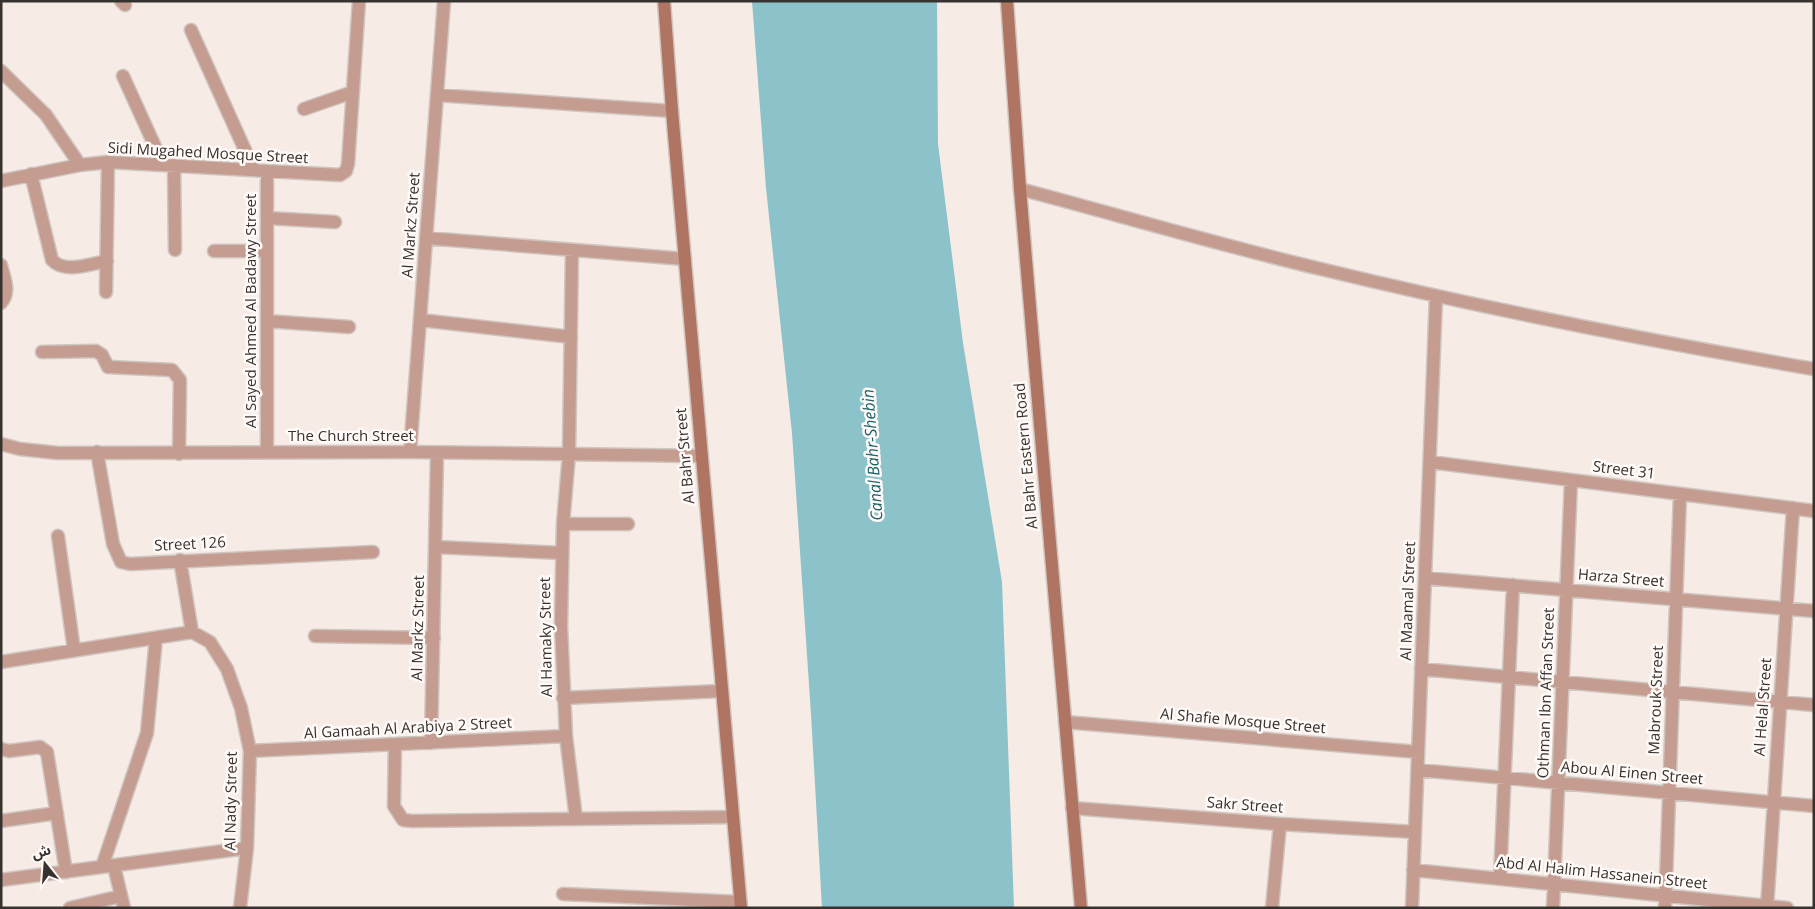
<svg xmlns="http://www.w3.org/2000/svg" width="1815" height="909" font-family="'Open Sans','Noto Sans Arabic',sans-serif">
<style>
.water{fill:#8cc2c9}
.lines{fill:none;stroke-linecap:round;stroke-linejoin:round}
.street-casing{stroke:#d0c6c1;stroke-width:15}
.secondary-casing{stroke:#d0c6c1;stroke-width:15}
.street{stroke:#c59c90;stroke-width:12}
.secondary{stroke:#af7462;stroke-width:12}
.labels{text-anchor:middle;stroke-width:5;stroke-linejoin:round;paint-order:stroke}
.street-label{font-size:15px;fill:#36322f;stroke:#fffaf7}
.water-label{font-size:16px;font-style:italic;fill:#186169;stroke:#fffaf7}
</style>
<rect width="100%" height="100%" fill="#f7ebe5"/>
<path class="water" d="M752,1h185l1,143 25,199 39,239 12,326h-192l-11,-194 -19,-281 -26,-245z"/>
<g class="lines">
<defs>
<path id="street" d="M121,1l4,4
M191,30l63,140
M1,71l45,44 34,50
M123,76l40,88
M437,95l235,16
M304,109l49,-17
M174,165l1,85
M267,171v281
M31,174l21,86c13,14 37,4 55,1
M1,181l79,-16 28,-3 232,13 6,-4 2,-7 11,-163
M1020,189c102,27 203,57 305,81 161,39 325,71 489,99
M267,218l68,4
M426,238l259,21
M572,250l-3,204 -6,70 -2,102 5,110 10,83
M214,251h53
M1,265c3,13 10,27 0,38
M106,292l2,-130
M420,320l151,17
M267,321l82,6
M42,352l54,-1 6,4 6,12 64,3 8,10 -1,74
M1,444l19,5 38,4 352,-1 291,4
M97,452l16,92 8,18 9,2 243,-12
M410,452l34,-451
M1430,462l384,49
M563,524h65
M58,536l16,114
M436,547l126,6
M180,560l12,72
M1425,578l389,33
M315,636l119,2
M1,662l191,-30 18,10 17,27 14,39 9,43 -3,97 -7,60
M1421,669l393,36
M563,698l159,-7
M1065,722l353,30
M431,743l6,-289
M395,745l-1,61 9,14 9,1 321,-4
M1,749l8,2 31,-4 7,5 19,120
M250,751l316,-15
M1418,770l396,36
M1072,808l208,16 135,8
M1,821l56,-8
M114,866l10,42
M102,867l45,-134 9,-95
M1413,870l374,38
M1500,879l13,-294
M1,880l246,-32
M563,894l177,8
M70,908l51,-12
M1272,908l8,-84
M1412,908l24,-612
M1553,908l18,-428
M1665,908l15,-414
M1767,908l26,-400"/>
<path id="secondary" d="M664,1l8,110 69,797
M1007,1l13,188 61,719"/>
</defs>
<use href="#street" class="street-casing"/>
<use href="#secondary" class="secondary-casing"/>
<use href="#street" class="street"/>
<use href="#secondary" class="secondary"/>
</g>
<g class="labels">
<g class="street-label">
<text transform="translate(208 153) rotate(3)" y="5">Sidi Mugahed Mosque Street</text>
<text transform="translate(411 225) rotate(-86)" y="5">Al Markz Street</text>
<text transform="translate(251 311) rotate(-90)" y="5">Al Sayed Ahmed Al Badawy Street</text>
<text x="351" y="441">The Church Street</text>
<text transform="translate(685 456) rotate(-95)" y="5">Al Bahr Street</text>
<text transform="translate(1026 456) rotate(-95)" y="5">Al Bahr Eastern Road</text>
<text transform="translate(1624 470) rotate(7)" y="5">Street 31</text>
<text transform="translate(190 544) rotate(-3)" y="5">Street 126</text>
<text transform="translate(1621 578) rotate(5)" y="5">Harza Street</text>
<text transform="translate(1408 601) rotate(-88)" y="5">Al Maamal Street</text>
<text transform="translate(418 628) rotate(-89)" y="5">Al Markz Street</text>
<text transform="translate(546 637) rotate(-91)" y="5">Al Hamaky Street</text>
<text transform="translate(1546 693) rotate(-88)" y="5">Othman Ibn Affan Street</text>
<text transform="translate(1656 700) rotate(-88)" y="5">Mabrouk Street</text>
<text transform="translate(1763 707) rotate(-86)" y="5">Al Helal Street</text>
<text transform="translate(1243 721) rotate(5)" y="5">Al Shafie Mosque Street</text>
<text transform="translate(408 728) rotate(-3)" y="5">Al Gamaah Al Arabiya 2 Street</text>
<text transform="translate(1632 773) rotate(5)" y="5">Abou Al Einen Street</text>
<text transform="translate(231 801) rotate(-89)" y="5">Al Nady Street</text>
<text transform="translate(1245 805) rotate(4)" y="5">Sakr Street</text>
<text transform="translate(1602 873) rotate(6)" y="5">Abd Al Halim Hassanein Street</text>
</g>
<g class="water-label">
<text transform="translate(872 455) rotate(-94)" y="6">Canal Bahr-Shebin</text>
</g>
</g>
<rect width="1815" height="909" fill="none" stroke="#36322f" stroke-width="5"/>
<g transform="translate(45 864) rotate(343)" stroke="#fffaf7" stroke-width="4" paint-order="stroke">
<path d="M0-4L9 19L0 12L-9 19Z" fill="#36322f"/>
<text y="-8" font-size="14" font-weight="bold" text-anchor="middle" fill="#36322f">ش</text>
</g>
</svg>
